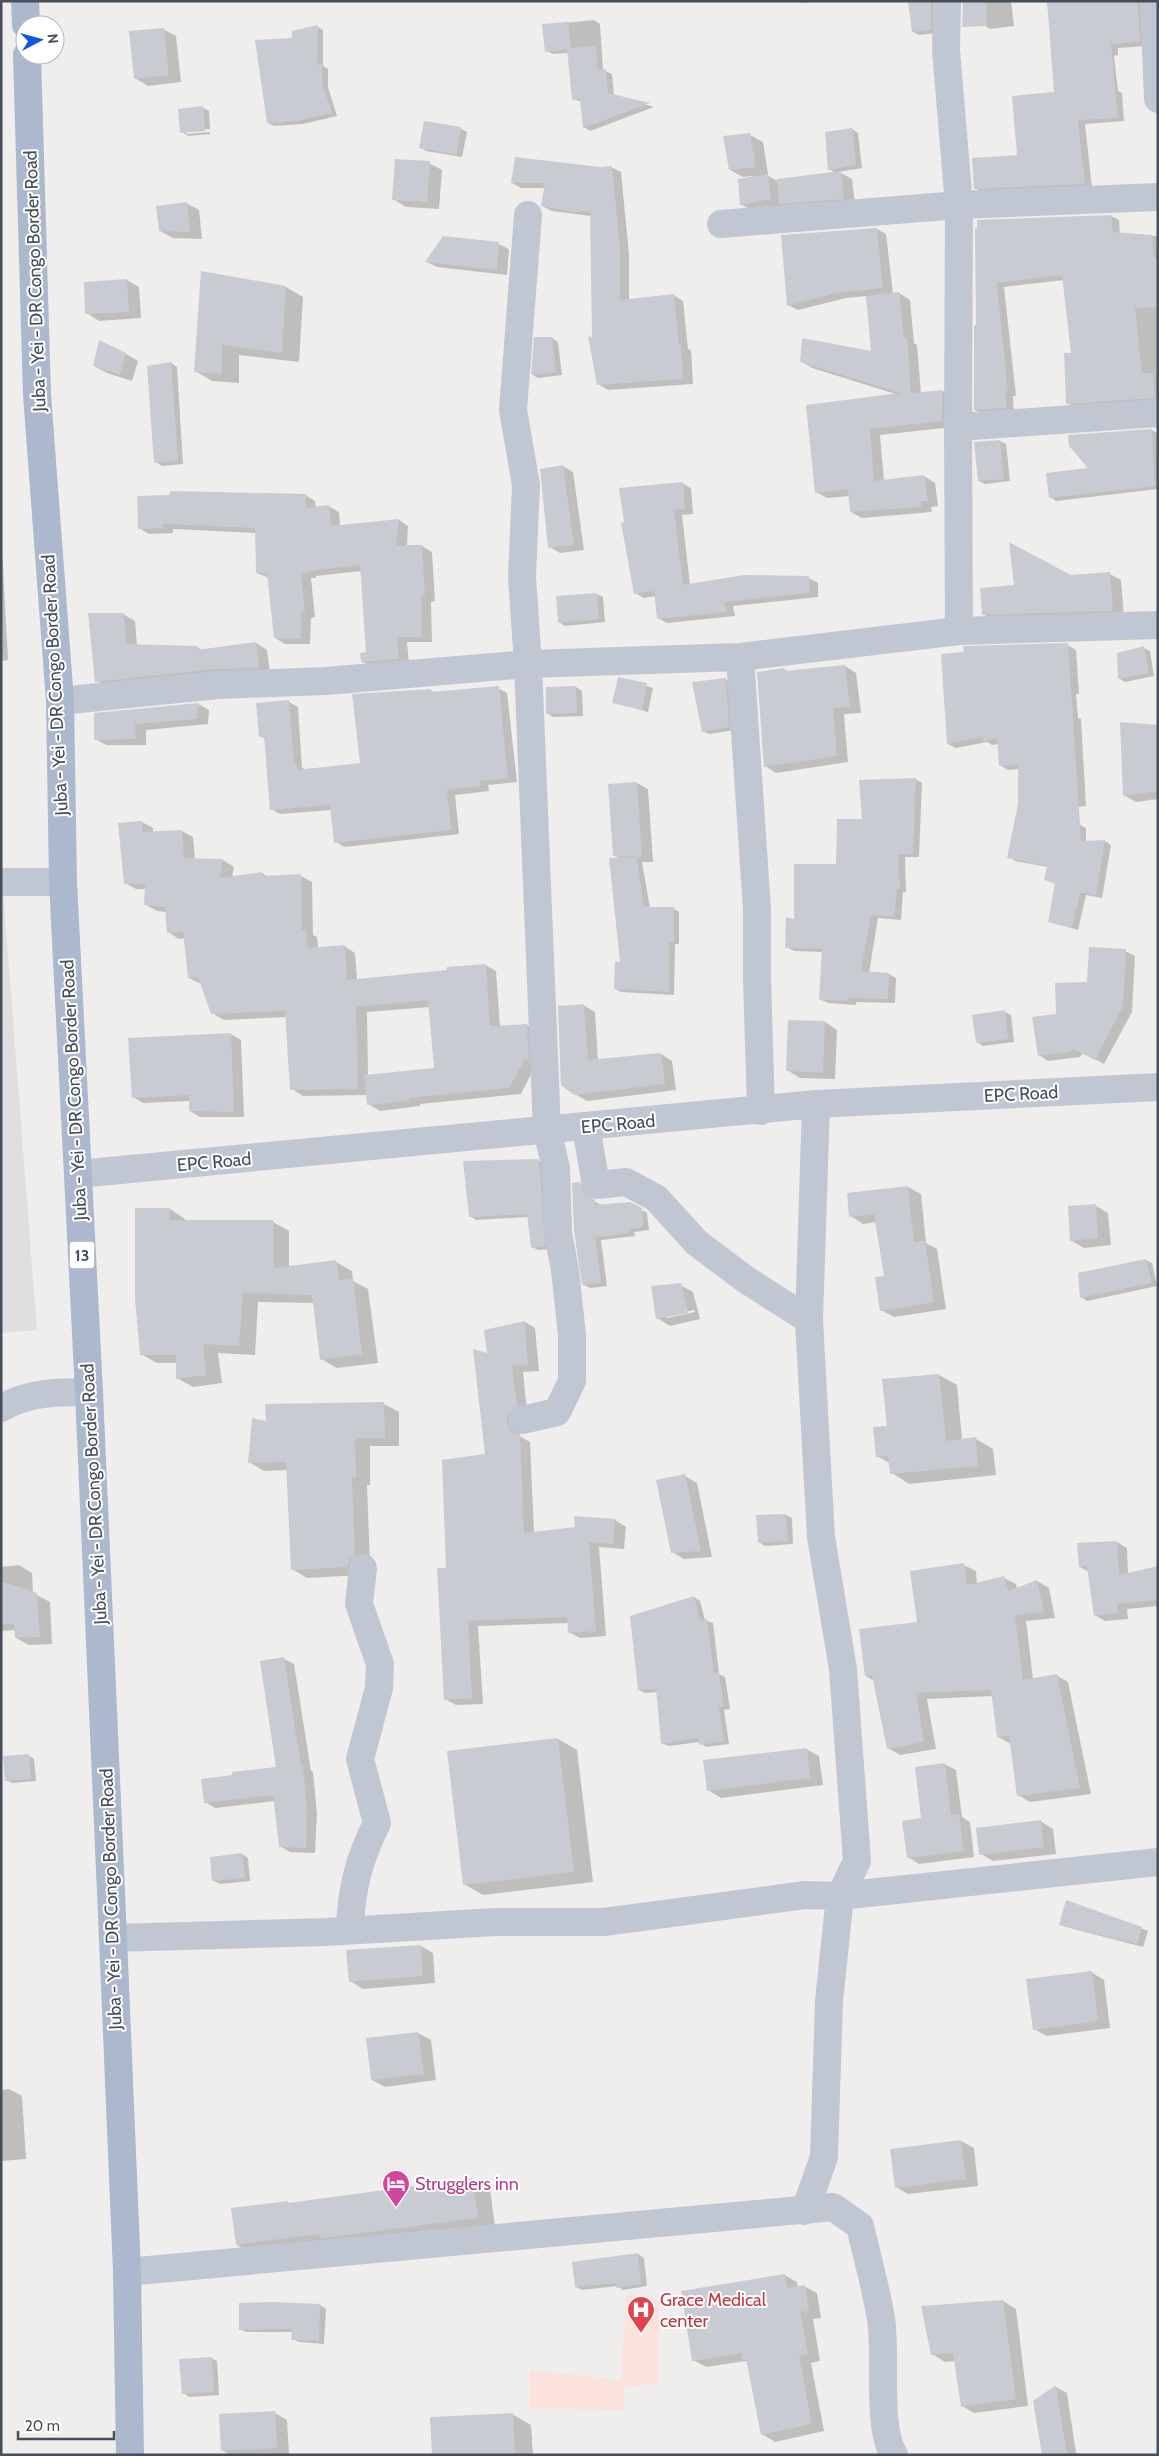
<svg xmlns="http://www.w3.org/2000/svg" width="1159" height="2456" font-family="Cabin,sans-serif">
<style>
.education{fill:#e1dedf}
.medical{fill:#fbe2dc}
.shadow{fill:#0003;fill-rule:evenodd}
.building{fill:#c9cbd3}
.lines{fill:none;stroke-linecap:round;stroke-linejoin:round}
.minor{stroke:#c0c7d3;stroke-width:28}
.tertiary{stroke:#c0c7d3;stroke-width:28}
.primary{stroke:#acb8cd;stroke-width:28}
.labels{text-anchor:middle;stroke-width:4;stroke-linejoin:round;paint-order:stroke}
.shield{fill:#fff;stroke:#7d838c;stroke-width:1}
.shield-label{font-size:16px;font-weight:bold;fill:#454e5b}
.street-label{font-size:18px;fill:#454e5b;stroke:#fff}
.hotel-label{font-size:18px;fill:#b23c85;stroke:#fff;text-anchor:start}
.health-label{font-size:18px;fill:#be3a42;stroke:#fff;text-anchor:start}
</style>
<rect width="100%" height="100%" fill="#f0eded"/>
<path class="education" d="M1,890h2l34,440 -36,3z"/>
<path class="medical" d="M626,2295l33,3 -1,85 -33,4 -1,23 -95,-2 1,-38 91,10z"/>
<path class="shadow" d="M799,1h22l-19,2z
M909,1h29l-2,32 -17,2 -6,-3z
M983,1h28l3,25 -24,3 -6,-4z
M1048,1h98l1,45 -29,2v7l-4,1 4,35 4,2 2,28 -39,3 7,64 -110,4 -7,-4 43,-32 38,-63z
M594,20l6,4 3,46 9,4 2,22 40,11 -64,24 -6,-4 -2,-25 -9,-3 -4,-46 -16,1 -6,-3 -3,-26z
M318,27l5,3v36l5,3v18l9,29 -34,8 -29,2 -6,-3 26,-84z
M163,29l13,7 5,46 -33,4 -13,-8z
M203,108l6,3 1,18 -24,2v3l24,-2v2l-22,2 -6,-4z
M461,129l6,3 -5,25 -36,-6 -6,-4z
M852,129l6,4 4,35 -23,4 13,7 3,26 -101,7 -13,-8 12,-28 -10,1 -13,-7 20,-35 13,7 5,32h-3l14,8 57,-9 -7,-4z
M429,163l13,7 -3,39 -33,-2 -13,-8z
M611,167l10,5 8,83v45l44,-5 10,6 5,48 3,1 2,34 -85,6 -10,-6 -5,-46 -2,-122 -39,-5 -10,-5 3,-18h-24l-9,-5z
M186,203l13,7 3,29 -29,-1 -13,-7z
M1111,216l8,4 1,14 38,2v165l-83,7 -7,-5 5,-49 -9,-74 -60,7 12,109h-3l1,16 -31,2 -8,-4 2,-84 -1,-97z
M877,229l9,5 7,60 6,-1 11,7 4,43 3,2 4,48 21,-2 11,6v30l-73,8 4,46 40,-5 11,7 3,23 -7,1 1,5 -70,6 -11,-6 -1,-16 -23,2 -11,-6 83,-97 -87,-27 -11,-7 72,-9 -6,-56 -21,2 -48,12 -10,-5z
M498,244l11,5 -2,26 -70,-8 -10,-5z
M203,273l83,14 17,10 -4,65 -60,-7v28l-27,-2 -17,-10z
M127,280l12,7 2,31 -42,3 -12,-8z
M552,338l6,4 4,33 -24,3 -5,-3z
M126,354l12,7 -6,20 -25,-8 -13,-7z
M171,363l6,4 6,97 -21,2 -6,-4z
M1152,430l6,4v55l-102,12 -6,-4z
M1000,441l6,3 4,37 -25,3 -6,-3z
M563,466l10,6 11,78 -24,3 -10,-6z
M682,483l9,5 2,26 -11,1 8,70 119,-7 9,5v14l-85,9 2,10 -68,7 -9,-5 -2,-22 -12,2 -9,-5z
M305,495l10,6 1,7 12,-2 11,6 1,14 59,-6 9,6 -1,20h15l10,6 3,49 -4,1 1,40h-25l2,22 -36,3 -11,-5 6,-9 -7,-82 -45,5v2h-5l4,39 -4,1 -1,26h-25l-10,-6 -6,-60 -12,-5v-40l-84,-4v4l-24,1 -10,-6z
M1,529l7,131 -7,1z
M1110,574l11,6 3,37 -130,4 -11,-7 32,-28 56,-10z
M597,594l6,3 2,25 -40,4 -6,-4z
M123,614l12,7 2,25 60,1 5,3 54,-7 11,7 3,23 -162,14 -11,-6z
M1067,645l9,5 3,44h-3l2,24 3,1 5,87 -58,7 -9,-44 -11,1 -8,-5 -2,-21 -6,1 -5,-3 -31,6 -8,-4z
M1144,648l6,3 4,25 -29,6 -6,-4z
M845,666l11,7 5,40 -17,1 4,48 -72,11 -11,-7 19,-97 4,3z
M619,678l34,10 -5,24 -34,-10z
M725,679l6,4 4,47 -26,4 -6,-3z
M576,687l6,4 1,25 -30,1 -6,-4z
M498,688l9,5 10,89 -29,3 1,6 -34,4 4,39 -114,13 -9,-5 -4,-32 -52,4 -9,-5 -6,-70 -4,-3 28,-34 9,5 4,61 3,1 56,-4 69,-75 6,3z
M198,704l11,6 -1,14 -62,6v15h-40l-11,-6v-25z
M1158,726v73l-22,3 -12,-7z
M915,779l7,4 -3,74h-14l1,35h-3l-2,28 -23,-2 -9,55 20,1 7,4 -1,25 -39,-1v3l-28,-2 -8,-4 3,-47 -29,-1 -7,-4 8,-26 42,-55 26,-45z
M637,783l11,6 5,73h-11l8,46h23l6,4v32h-4l-1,51 -53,-3 -6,-3 6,-26v-104l-7,-4z
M142,822l11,6v4l29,-1 11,6 2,22 28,1 11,7 -2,10 30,-4 6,4 33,-1 11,6 1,53 4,2 1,11 26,-2 11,7 2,27 91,-8 37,-7 11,6 4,56 27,-2 11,7 -2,32 -15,30 -101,10v2l-40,5 -12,-7v-9l-65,1 -11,-7 -5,-72 -63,3 -12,-7 -11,-29 -12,-6 -4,-40 -6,1 -11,-7 -1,-20 -10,-1 -11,-6v-16h-10l-11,-6zM430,1007l6,62 -68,7 -1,-64z
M1079,824l7,4v14l19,-1 6,4 -9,53 -16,-3 -8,35 -29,-8 7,-38 -10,-4 2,-13 -33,-6 -6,-4z
M1125,951l10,5 -3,56 -28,52 -21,-11 -3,4 -32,4 -9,-6 19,-40 30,-32z
M583,1005l12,7 3,49 63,-7 11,7 4,29 -89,11 -12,-7z
M1005,1012l6,3 3,27 -31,4 -6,-4z
M825,1022l12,8 -2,49 -35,-1 -13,-8z
M231,1034l10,6 3,77h-44l-10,-6v-10l-47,2 -10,-6z
M537,1160l7,4 6,85 -12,1 -6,-3 -3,-30 -53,3 -6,-4z
M579,1183l7,4 4,12 11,6 29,-2 17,10 2,17 -15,2 1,4 -34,4 6,46 -17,2 -6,-3z
M908,1187l13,7 5,49 11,6 9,60 -52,8 -13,-7 4,-32 -8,-56 -14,2 -12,-8 -3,-22z
M1096,1206l12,7 3,32 -27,3 -12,-7z
M170,1209l15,10v2l88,1 16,9v36l47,-5 16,9 1,10 15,8 10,74 -41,5 -16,-9 -7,-56 -56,-1 -3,53 -37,-2 4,30 -29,4 -16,-9v-15h-20l-16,-9z
M1146,1260l6,3 5,23 -70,15 -6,-4z
M680,1285l13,7 7,27 -30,7 -13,-8zM694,1310l1,2 -28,6v-2z
M525,1322l10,6 4,43 -16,1 4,40 -10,18 4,7 9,5 4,91 42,-5v-11l39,3 11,7 -2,22 -25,-2 7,89 -26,2 -11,-6 -1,-9 -90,3 5,78 -27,1 -11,-6 2,-130 39,-114 3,-100z
M939,1375l18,10 5,55 14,-1 17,10 3,26 -87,9 -17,-11 -1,-9 -14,-8 11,-29 -4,-47z
M384,1404l15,8v34h-29v39h-3l3,78 -8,12 -55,3 -15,-9 -4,-99 -24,1 -15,-9 19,-39z
M685,1476l12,7 15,74 -28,2 -12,-7z
M786,1515l6,3 1,26 -28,2 -6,-4z
M1117,1542l10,6 1,26 30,-7v39l-31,3 1,10 -23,2 -10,-6 -6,-43 -9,-5z
M19,1565l13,8 1,20 17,9 2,42 -23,1 -13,-7v-8l-15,1v-64z
M964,1565l12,6 1,13 27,-6 12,6 1,5 20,-8 12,7 6,30 -29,3 7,58 23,-4 12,7 23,112 -61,8 -12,-7 -7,-51 -13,-7 -5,-41 -66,3 9,50 -36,6 -12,-7 -14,-67 -8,-5 52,-52z
M694,1597l6,4 5,19 8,3 6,51 6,3 5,32 -6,1 5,34 -23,3 -6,-5 -32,4 -6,-3 -4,-51 -13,1 -6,-3z
M284,1659l10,5 17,107 2,1 4,42 -2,39 -25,-1 -10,-6 -5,-45 -60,7 -10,-6 72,-34z
M558,1739l19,11 16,132 -110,13 -19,-11 -15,-132z
M806,1749l13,7 4,29 -102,13 -13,-8z
M28,1755l6,4 2,22 -24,2 -6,-3z
M944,1764l12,6 6,47 8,5 4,35 -55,7 -11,-7z
M1040,1821l13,8 3,25 -63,7 -12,-7z
M242,1854l6,4 2,23 -30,3 -6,-3z
M1067,1901l81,30 -5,16 -77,-20 -6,-3z
M421,1946l12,7 2,30 -72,6 -13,-8z
M1091,1972l13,8 6,48 -63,8 -13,-7z
M418,2033l13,7 5,40 -51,7 -13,-7z
M9,2089l13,7 4,63 -25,2v-71z
M961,2141l13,7 4,38 -70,8 -12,-7z
M472,2179l18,10 5,38 -241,28 -17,-10 51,-43 2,2z
M638,2254l6,4 3,28 -24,4 -6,-4 -35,4 -6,-3 -3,-24z
M784,2275l13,7 1,5 6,-1 13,7 4,25 -8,1 7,42 -9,2 13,68 -49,11 -13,-8 -14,-71 -2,-2 -40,6 -13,-7z
M1003,2301l13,8 12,97 -54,7 -12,-7 -6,-45 -11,1 -13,-8z
M320,2305l6,4 -2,35 -25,-2 -6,-3v-7h-47l-6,-3z
M211,2358l6,3 2,34 -30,2 -6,-4z
M1056,2387l11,6 9,60 9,2h-41z
M275,2413l12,7 2,35h-59l-8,-5z
M512,2414l19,11 2,30h-100z"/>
<path class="building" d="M908,1h23v29l-19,2z
M963,1h23l1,25 -25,1z
M1047,1h91l2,41 -29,2 7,74 -40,2 7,64 -111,5 -2,-31 45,-3 -5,-59 42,-4z
M568,22l3,26 25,-2 2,24 8,-1 2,24 42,10 -67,25 -3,-29 -8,1 -5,-51 -22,3 -3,-28z
M318,25l-1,40 5,-1v19l10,30 -36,8 -29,2 -12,-83 37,-2v-7z
M164,28l5,47 -35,4 -5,-48z
M203,106l2,25 -25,2 -2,-24z
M424,121l37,6 -4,28 -38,-7z
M852,128l4,37 -28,5 -3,-38z
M750,133l6,34 -27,3 -6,-34z
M515,157l85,10 12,-1 8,83v51l54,-6 5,50 2,-1 2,36 -86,6 -9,-49 4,1 -2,-126 -16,1 -33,-6 4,-23h-34z
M395,159l35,2 -3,41 -35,-2z
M841,171l3,28 -65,5 -2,-25z
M768,174l3,25 -31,6 -2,-26z
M187,202l3,30 -31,-1 -3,-25z
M1111,215l2,17 39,3 2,23h4v49l-23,1 7,65h11l2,25 -89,6 -2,-51h7l-9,-78 -65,8 11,109h-3l2,16 -33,2v-85h2l-1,-97h2v-8z
M877,228l6,60 -47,5 -49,13 -6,-71z
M443,236l56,6 -2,28 -72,-8z
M201,271l85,15 -4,67 -60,-8v29l-28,-2z
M127,279l2,33 -44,2 -1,-32z
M899,292l5,46 3,-1 4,56 32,-3 -1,31 -72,8 4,52 50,-6 4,26h-7v6l-71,5 -2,-23 -33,4 -9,-88 94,-12 -100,-31 2,-24 69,13 -5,-55z
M534,337h18l4,35 -25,3z
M99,340l27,13 -6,22 -27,-9z
M171,362l7,99 -24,2 -7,-97z
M1152,429l3,57 -106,12 -3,-25 42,-5 -19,-22 -1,-11z
M1000,440l4,39 -26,2 -4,-39z
M563,465l11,80 -26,3 -8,-79z
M683,482l2,27 -11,1 9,75 61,-10 65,1 1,17 -85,9 2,10 -70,7 -3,-28 -20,3 -13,-71 3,-1 -5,-34z
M170,491l136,3v14l23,-3 2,21 68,-7 -3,26h26l3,51h-4l1,41h-25l2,22 -38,3 -1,-9 6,-1 -6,-87 -53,6v2h-6l4,39h-4v27l-27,-1 -7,-65h-11l-1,-45 -92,-4v4l-25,1 -1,-33 32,-1z
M1009,542l62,33 39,-3 3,39 -131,4 -2,-27 34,-3z
M597,593l2,26 -41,4 -2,-27z
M88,613h36l2,31 71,2v4l59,-8 3,26 -43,1 -121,13z
M1068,643l13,198 24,-1 -9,55 -16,-2 -8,35 -24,-6 7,-39 -11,-3 3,-14 -40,-8 11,-54v-39l-19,1 -2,-28 -14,3 -1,-4 -35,7 -6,-90 23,-2 -1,-6z
M1144,646l5,27 -31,6 -1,-26z
M845,665l5,42 -17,1 4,48 -73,11 -7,-95 27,-4v3z
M618,677l29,6 -5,27 -30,-7z
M726,678l3,49 -27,5 -10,-50z
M499,686l9,92 -28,3v5l-33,4 4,40 -117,13 -4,-38 -60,5 -6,-74 -5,1 -3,-34 33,-3 5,63h2l1,7 63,-7 -8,-69 79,-5v3z
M576,686l1,27 -31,1v-27z
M199,703l-2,16 -62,5 1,15 -42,1v-27z
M1120,722l38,3v66l-35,5z
M916,778l-3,76h-15l2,35h-3l-3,28 -23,-2 -10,56 28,2 -1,26 -39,-1v3l-30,-1 3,-51 -37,-1 1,-31 8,2v-55h42l1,-45h25l-3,-39z
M637,782l5,75 -29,-1 -5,-72z
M142,821l1,11 39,-2 2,28 39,1 -3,19 42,-6v4l39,-2 1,56h4l2,18 37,-3 2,35 100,-10v-3l39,-3 4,62 37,-2 2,37 -4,-2 -16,29 -100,10v3l-42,4 -3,-30 70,-7 -6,-68 -72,7 2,82 -68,1 -5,-79 -74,3 -13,-37 -10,1 -5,-46 -16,1 -2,-26 -21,-2 1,-21h-21l-6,-61z
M637,857l7,50h30v35h-5v50l-55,-3 1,-28 5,1 -11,-104z
M1089,947l37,2 -3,57 -28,54 -22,-11 -3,3 -32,4 -6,-39 24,-3 -1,-31 32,-1z
M584,1004l4,56 73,-7 4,31 -91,11 -13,-10 -3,-79z
M1005,1010l3,29 -32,4 -4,-28z
M788,1020l37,1 -2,52 -37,-2z
M231,1033l3,79 -45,-1v-16l-57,3 -4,-60z
M538,1159l2,11 5,76 -14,2 -4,-34 -58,3 -6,-56z
M580,1182l4,12 11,6v5l35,-3 12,6 1,19 -14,2v4l-34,4 6,46 -19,2 -8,-54 -2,-48z
M908,1186l6,56 11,-1 9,61 -54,9 -5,-34 9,-1 -10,-62 -25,3 -2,-24z
M1096,1204l2,34 -28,3 -2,-35z
M135,1208h35l-1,12h104l1,48 62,-8 3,20 14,-1 9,75 -42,6 -8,-65 -69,-2 -4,53 -36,-2 3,31 -30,4v-24h-36l-5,-56z
M1146,1259l6,24 -72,15 -2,-25z
M681,1283l7,30 -32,6 -5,-33z
M525,1321l3,44 -16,1 5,40 -10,9v8l4,8 9,4 4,98 51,-6 -1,-11 41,3 -2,25 -24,-2 7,89 -28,2 -1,-16 -99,4 4,77 -28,2 -7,-132h9l-4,-108 43,-6 -12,-105 14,4 -3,-23z
M939,1374l7,67 30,-4 2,29 -88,8 -2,-18 -12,1 -3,-30 14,-1 -5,-47z
M384,1402l1,36h-30l1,39h-4l3,78 -5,4 -3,8 -56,3 -5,-108 -38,1 4,-45 14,3 -1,-17z
M685,1474l16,77 -30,2 -15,-73z
M786,1514l2,27 -30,2 -2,-28z
M1117,1541l2,34 39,-9v34l-41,4 1,9 -24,3 -7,-49h-8l-2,-24z
M964,1563l3,22 37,-9 4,15 29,-11 7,32 -29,3 8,65 34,-6 23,114 -63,8 -8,-60 -12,1 -6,-47 -75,3 8,49 -37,7 -15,-74 -7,1 -6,-47 58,-7 -7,-51z
M1,1581l36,12 3,44 -25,1 -1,-14h-13z
M694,1596l6,24 7,-1 7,54h5l5,33 -5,1 5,34 -25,4 -1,-7 -37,6 -5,-55 -18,1 -8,-74z
M284,1657l17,109 2,-1 4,43 -1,40 -27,-1 -6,-52 -69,8 -3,-24 31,-4v-3l44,-5 -16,-106z
M558,1738l16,134 -111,13 -16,-134z
M807,1748l3,30 -103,13 -4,-31z
M29,1754l2,25 -26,2 -2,-25z
M945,1763l6,52 8,-1 5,37 -57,7 -5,-37 19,-3 -6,-51z
M1041,1820l3,27 -65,8 -3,-27z
M242,1853l3,25 -33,3 -2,-24z
M1066,1900l76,27 -5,17 -78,-19z
M421,1945l2,31 -74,6 -3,-32z
M1092,1971l6,50 -65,9 -7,-51z
M418,2032l6,42 -53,6 -5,-42z
M961,2140l5,39 -71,9 -5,-39z
M473,2178l5,40 -154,20 -4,1 -1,-5 -83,11 -5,-37 57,-7v2z
M638,2253l3,31 -25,4v-5l-41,4 -3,-25z
M785,2274l2,14 18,-3 4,26 -9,1 8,42 -9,2 13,68 -51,11 -15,-76 -4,1 -1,-7 -49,8 -11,-70z
M1003,2300l13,99 -55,8 -8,-54 -22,2 -10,-49z
M273,2302l47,2 -1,37 -28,-1 1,-11 -53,1v-27z
M212,2357l2,35 -32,2 -3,-35z
M1056,2385l11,70h-25l-9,-54z
M275,2411l2,37 -56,3 -2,-37z
M513,2413l2,42h-83l-2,-38z"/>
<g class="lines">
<path class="minor" d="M947,1l-1,49 13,155 -1,222 200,-14
M1154,1l4,98
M721,224l238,-19 199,-8
M958,427l1,204
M740,657l17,252v69l4,133
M60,701l158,-16 108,-4 202,-17 212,-7 219,-26 199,-6
M816,1104l-7,216 12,217 22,132 14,192 -17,35 318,-34
M586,1127l10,58 30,-3 30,16 41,45 48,36 64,41
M78,1174l738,-70 342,-17
M1,1408c28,-16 57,-16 88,-16
M522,1420l35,-8 15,-31v-46l-7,-65 -7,-37 -2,-65 -9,-38 -19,-466 -6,-87 4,-92 -13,-75 15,-195
M350,1930c1,-41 9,-71 27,-107l-17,-64 19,-71 1,-24 -21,-60 4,-36
M113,1938l213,-6 170,-10h108l201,-27 35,1 -11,105 -5,156 -19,54
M127,2272l706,-65 27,19c7,31 16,62 21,93 6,36 -5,107 13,136"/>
<path class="tertiary" d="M1,882h62"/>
<path class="primary" d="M25,1l1,24
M27,55l10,340 23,306 3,181 26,510 24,546 14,334 3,183"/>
</g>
<defs>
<symbol id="hotel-pin" viewBox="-11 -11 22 30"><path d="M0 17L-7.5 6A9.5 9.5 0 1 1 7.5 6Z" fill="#d1479c" stroke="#fff"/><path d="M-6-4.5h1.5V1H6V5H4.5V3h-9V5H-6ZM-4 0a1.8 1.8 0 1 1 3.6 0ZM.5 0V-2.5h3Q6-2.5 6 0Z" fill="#fff"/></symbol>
<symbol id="hospital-pin" viewBox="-11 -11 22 30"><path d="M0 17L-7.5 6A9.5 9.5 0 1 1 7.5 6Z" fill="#e0444e" stroke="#fff"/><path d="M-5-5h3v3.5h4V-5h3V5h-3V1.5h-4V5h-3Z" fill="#fff"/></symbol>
</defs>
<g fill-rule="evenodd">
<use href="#hotel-pin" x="380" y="2168" width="32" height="43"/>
<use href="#hospital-pin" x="625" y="2294" width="32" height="43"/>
</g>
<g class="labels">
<rect class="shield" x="69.5" y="1241.5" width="25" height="27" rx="4"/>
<g class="shield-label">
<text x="82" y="1261">13</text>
</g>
<g class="street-label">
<text transform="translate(35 281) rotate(-92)" y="6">Juba - Yei - DR Congo Border Road</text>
<text transform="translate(55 685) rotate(-93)" y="6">Juba - Yei - DR Congo Border Road</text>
<text transform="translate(74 1090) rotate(-93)" y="6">Juba - Yei - DR Congo Border Road</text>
<text transform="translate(1021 1094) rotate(-3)" y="6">EPC Road</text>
<text transform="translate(618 1124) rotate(-5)" y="6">EPC Road</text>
<text transform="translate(214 1162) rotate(-5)" y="6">EPC Road</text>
<text transform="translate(94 1494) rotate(-93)" y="6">Juba - Yei - DR Congo Border Road</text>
<text transform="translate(111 1899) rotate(-92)" y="6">Juba - Yei - DR Congo Border Road</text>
</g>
<g class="hotel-label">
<text x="415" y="2190">Strugglers inn</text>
</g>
<g class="health-label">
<text x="660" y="2306">Grace Medical<tspan x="660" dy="21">center</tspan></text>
</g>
</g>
<rect width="1159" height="2456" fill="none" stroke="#454e5b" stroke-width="5"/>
<g transform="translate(40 40) rotate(84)"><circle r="24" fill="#ffffff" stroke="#b5b8bd"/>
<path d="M0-4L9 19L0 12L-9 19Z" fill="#1354e4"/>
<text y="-8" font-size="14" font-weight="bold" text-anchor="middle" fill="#454e5b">N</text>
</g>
<path d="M18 2431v8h96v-8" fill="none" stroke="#454e5b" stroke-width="2.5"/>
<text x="25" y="2431" font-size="15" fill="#454e5b" stroke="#ffffff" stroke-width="4" paint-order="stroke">20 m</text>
</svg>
